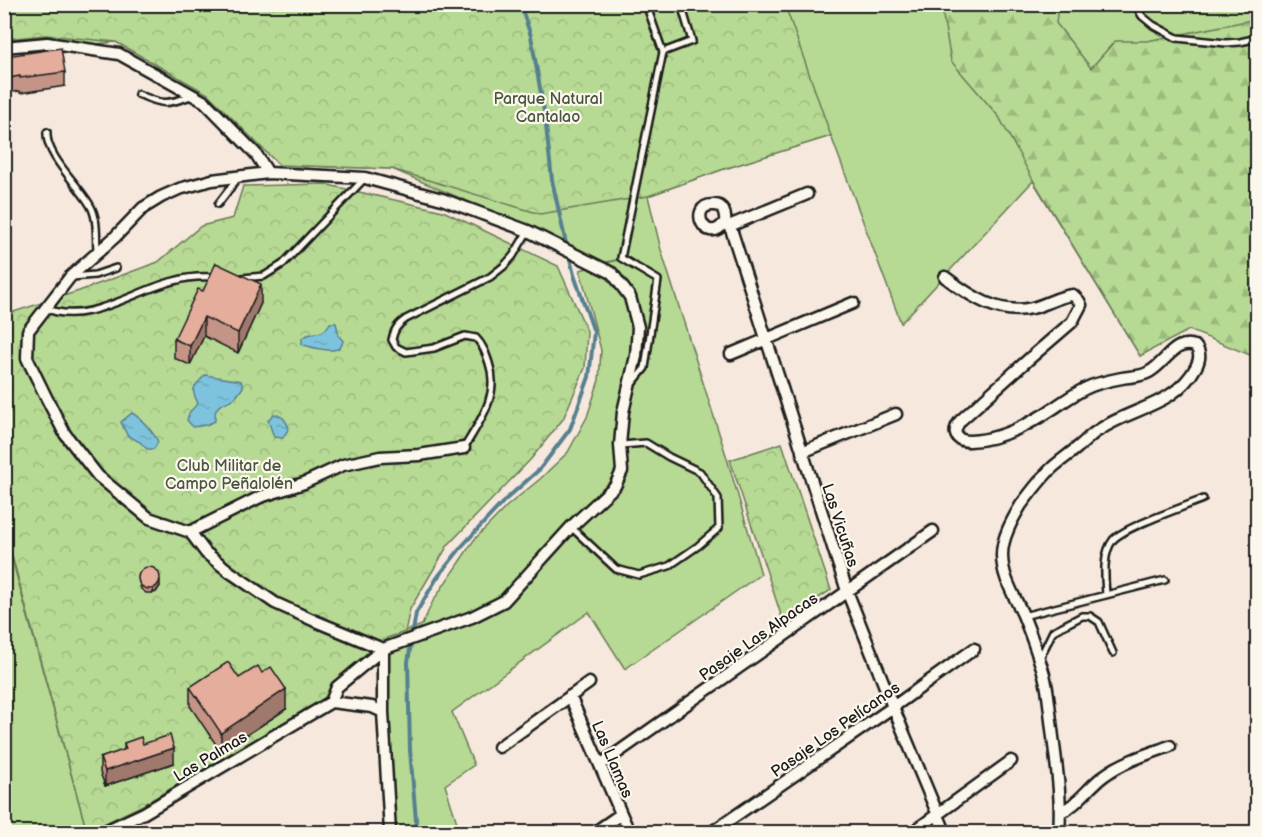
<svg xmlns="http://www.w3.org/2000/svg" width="1262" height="837" font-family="'Balsamiq Sans',sans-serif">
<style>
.green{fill:#b6d993;stroke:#697a58;stroke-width:1.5}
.forest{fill:url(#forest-firs);stroke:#697a58;stroke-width:1.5}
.park{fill:url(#park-crowns);stroke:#697a58;stroke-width:1.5}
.water{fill:url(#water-ripples);stroke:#578090;stroke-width:1.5}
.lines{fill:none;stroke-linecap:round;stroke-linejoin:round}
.stream{stroke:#578090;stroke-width:4}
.lane-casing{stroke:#1c1c1c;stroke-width:10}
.street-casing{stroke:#1c1c1c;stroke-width:15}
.lane{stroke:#fbf7ec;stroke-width:5}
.street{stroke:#fbf7ec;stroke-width:10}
.wall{fill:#c49586;stroke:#1c1c1c;stroke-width:1.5}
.shaded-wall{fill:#a0796d;stroke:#1c1c1c;stroke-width:1.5}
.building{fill:#e4ad9c;stroke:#1c1c1c;stroke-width:1.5}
.labels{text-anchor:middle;stroke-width:4.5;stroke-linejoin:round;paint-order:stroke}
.park-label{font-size:16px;fill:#4a5540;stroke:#fbf7ec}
.street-label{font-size:16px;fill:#1c1c1c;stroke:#fbf7ec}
</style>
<defs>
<pattern id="forest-firs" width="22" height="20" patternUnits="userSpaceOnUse" patternTransform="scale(1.5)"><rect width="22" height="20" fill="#b6d993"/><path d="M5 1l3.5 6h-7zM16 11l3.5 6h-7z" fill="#9cba7e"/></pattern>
<pattern id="park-crowns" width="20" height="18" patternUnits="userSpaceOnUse" patternTransform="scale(1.5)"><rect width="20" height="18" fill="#b6d993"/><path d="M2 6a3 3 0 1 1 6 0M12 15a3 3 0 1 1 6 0" fill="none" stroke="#9cba7e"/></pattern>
<pattern id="water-ripples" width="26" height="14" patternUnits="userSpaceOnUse" patternTransform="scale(1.5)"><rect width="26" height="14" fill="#7ec3de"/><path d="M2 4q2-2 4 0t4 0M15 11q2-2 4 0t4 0" fill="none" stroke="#6ca7be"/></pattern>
</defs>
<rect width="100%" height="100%" fill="#f6e8dc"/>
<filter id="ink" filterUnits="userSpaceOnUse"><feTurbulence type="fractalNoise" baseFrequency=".0167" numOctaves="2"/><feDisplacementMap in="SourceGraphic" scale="12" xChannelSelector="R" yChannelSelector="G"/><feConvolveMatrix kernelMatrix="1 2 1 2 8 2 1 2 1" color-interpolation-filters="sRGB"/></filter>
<g filter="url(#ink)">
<path class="green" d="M4,5h1253v269l-117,82 -107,-175 -132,142 -70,-187 -107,33 -76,27 13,54 65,205 35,119 -136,95 -36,-57 -137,100 22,53 -29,20 15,47h-67l-9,-112 3,-82 35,-13 11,-24 41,-61 33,-34 33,-27 28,-27 19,-35 12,-37 2,-30 -21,-80 45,-12 -23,5 -55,-28 -155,-66 -113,-4 -71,-71 -92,-52 -111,11z
M4,530l83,302h-82z"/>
<path class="forest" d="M941,5h117l-2,18 35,45 24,-27h32l110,-22v339l-68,-28 -49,26 -107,-176 -34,-63 -48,-56z"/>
<path class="park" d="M5,4l780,1 46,131 -107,33 -76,27 -108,18 -148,-45 -113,-4 -71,-71 -92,-52 -70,-7 -41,4z
M324,184l119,27 115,55 29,65 -2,37 -22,51 -32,40 -83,86 -38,64 -5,23 -18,6 -64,61 -180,106 -56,27 -82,-302 -1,-215 75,-24 79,-29 43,-36 32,-8 10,-32z
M782,443l49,147 -48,31 -53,-161z"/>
<path class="water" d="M330,323h6l3,13 4,5c-1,4 -2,7 -6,8 -7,3 -29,-2 -35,-5v-6c11,-8 20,0 28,-15z
M205,375l36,6 2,6c-3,4 -6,10 -10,12 -12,7 -19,4 -18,22l-9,4 -13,2 -6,-7 2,-7 9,-10c-9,-16 -3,-16 7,-28z
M132,413c9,5 22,20 26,29l-4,7h-7l-7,-7 -13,-7 -6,-13z
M274,414c9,2 11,5 15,14l-6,10 -9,-1 -6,-17z"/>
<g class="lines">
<path class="stream" d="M520,4l11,32 14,81 7,63 15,68
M417,832l-7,-82 -2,-88 8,-49 21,-35 26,-33 42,-45 35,-31 30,-40 19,-52 5,-45 -20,-57 -5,-20"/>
<defs>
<path id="lane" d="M1135,4l7,12 11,9 24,13 49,5 14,-1 18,-4
M663,52l29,-11 -11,-37
M138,94c25,11 28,11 53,2
M47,132c-2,23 31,52 43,73 8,13 6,31 7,46
M218,204l20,-26
M72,277l23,-2 21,-7
M242,278l22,-2 19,-12 81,-85
M46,308c38,19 90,-18 128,-27 13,-4 27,-5 41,-4
M632,384l13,-16 13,-88 -37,-22 42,-206 -17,-48
M464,448c16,-27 36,-53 25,-85 -3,-9 -6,-18 -13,-25l-11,-2 -31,12 -28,4 -10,-5 -4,-7c2,-10 5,-15 14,-21l84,-42 14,-11 9,-10 15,-25
M571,527l45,42 23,6 30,-9 29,-20 21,-18 -1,-30 -18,-26 -31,-15 -23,-14 -25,2
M1106,595c-1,-17 -4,-41 7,-55 11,-13 71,-33 90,-41
M1023,616l142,-36
M1040,658l13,-27 29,-15h8l9,6 14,31"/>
<path id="street" d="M4,47l43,-4 72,11 86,48 51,52 12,19
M725,222c-19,26 -38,-17 -12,-17 10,-1 13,9 12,17l4,4 3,6 115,359 46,116 52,125
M729,226l78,-32
M945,277c25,19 54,39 87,31 14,-3 26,-12 41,-13l6,6 2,4 -9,17 -43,37 -68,61c-9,11 -7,21 9,21 25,-1 52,-13 73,-26 17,-10 30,-22 48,-29 10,-4 21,-6 31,-8 10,-2 19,-1 27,-6 17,-9 25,-33 46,-26 6,7 5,13 1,21 -21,39 -63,40 -97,63 -8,4 -14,12 -21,17 -8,7 -17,13 -25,20 -12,11 -22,25 -32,38 -9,15 -19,33 -19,50 0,22 12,40 21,60 6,15 12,31 17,47 8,21 9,44 12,67 4,34 10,68 7,103
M731,354l122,-51
M802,452l94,-38
M190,532l70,-35 44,-14 39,-18 37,-8 39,-2 45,-7
M383,649v63l7,120
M570,696l59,136
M331,702l6,-15 46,-38 89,-32 32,-16 67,-74 44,-41 7,-15 -2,-26 3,-33 13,-56 2,-29 -8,-30 -18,-24 -84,-42 -86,-32 -77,-21 -97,-5 -56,7 -33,9 -18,8 -18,11 -28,29 -45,40 -42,54 -1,27 19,39 19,37 33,42 51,42 41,14 16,21 24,19 45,31 40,18 68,28
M499,747l90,-64
M600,765l333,-234
M1061,812c17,-7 28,-26 44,-37 19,-14 43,-21 65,-29
M103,832l41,-19 187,-111 41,5 11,5
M595,832l26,-18
M712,832l181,-125 81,-58
M913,832l98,-71"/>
</defs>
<use href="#lane" class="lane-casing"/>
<use href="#street" class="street-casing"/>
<use href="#lane" class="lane"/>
<use href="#street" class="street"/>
</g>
<path class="wall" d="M4,54l3,2 58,16v14l-45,7v-2l-16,2z
M203,291l58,12 -23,50 -34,-17 -14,29 -16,-7v-19z
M139,577l21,9 -4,6 -3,1h-7l-5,-4 -2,-7z
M190,687l96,22 -65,43 -31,-46z
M124,743l19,1 31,19 -69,23 -5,-14v-14l24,-8z"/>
<path class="shaded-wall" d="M261,284v19l-23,50v-20z
M204,317v19l-14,29v-19z
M160,581v5l-4,6 -3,1v-5z
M286,689v20l-65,43v-19z
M174,748v15l-69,23v-15z"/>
<path class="building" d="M61,48l4,24 -45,6v-2l-16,3v-25h3v2z
M216,263l45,21 -23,49 -34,-16 -14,29 -16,-7 24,-50 5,2z
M138 578a11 11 0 1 1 22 0a11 11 0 1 1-22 0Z
M228,662l11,16 19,-12 4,7 9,-6 15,22 -65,44 -31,-46z
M170,735l4,13 -69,23 -5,-13 26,-9 -2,-6 17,-6 2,7z"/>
</g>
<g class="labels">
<g class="park-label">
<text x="548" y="104">Parque Natural<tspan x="548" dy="18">Cantalao</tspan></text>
<text x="229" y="471">Club Militar de<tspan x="229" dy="18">Campo Peñalolén</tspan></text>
</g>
<g class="street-label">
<text transform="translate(841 525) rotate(72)" y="6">Las Vicuñas</text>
<text transform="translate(758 636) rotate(-35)" y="6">Pasaje Las Alpacas</text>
<text transform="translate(835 729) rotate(-35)" y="6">Pasaje Los Pelícanos</text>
<text transform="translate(210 756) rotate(-31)" y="6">Las Palmas</text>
<text transform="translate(613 759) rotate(67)" y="6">Las Llamas</text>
</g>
</g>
<rect width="1262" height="837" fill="none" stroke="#fbf7ec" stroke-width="24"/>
<rect x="12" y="12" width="1238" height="813" fill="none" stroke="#1c1c1c" stroke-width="2" filter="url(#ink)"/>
</svg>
